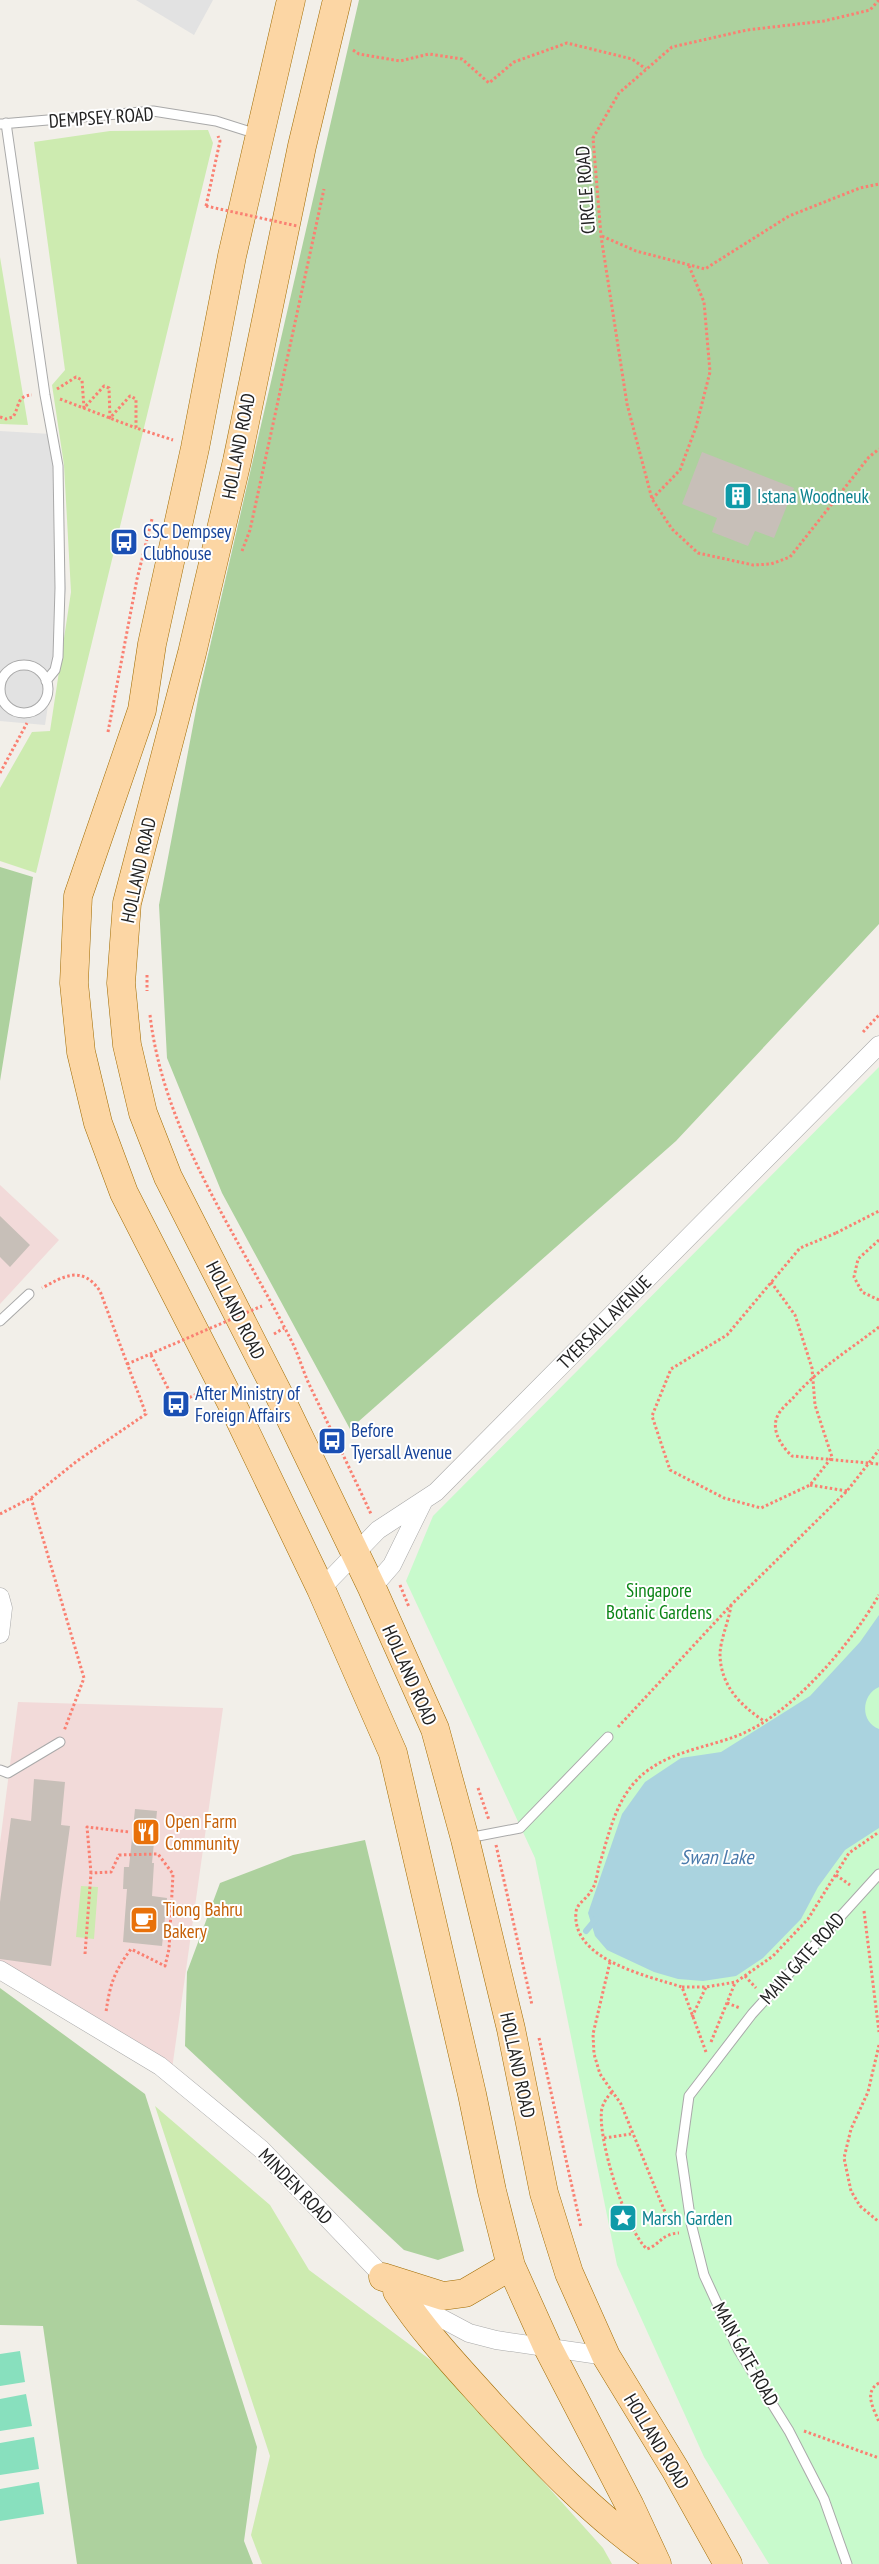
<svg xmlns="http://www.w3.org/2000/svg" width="879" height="2564" font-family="'PT Sans Narrow',sans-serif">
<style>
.commercial{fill:#f2dad9}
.grass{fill:#cdebb0}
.forest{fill:#add19e}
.park{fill:#c8facc}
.pitch{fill:#88e0be}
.parking{fill:#e2e2e2}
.water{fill:#aad3df}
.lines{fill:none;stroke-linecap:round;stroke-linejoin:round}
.stream{stroke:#aad3df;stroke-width:6}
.building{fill:#c7bfb8}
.service-casing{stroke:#a9a9a9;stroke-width:11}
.minor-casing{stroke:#a9a9a9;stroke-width:19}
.primary-casing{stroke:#a06b00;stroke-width:29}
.path{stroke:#fa8072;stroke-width:3;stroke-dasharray:2.5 2.5;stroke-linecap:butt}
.service{stroke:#fff;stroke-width:9}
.minor{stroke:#fff;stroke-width:18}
.primary{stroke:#fcd6a4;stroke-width:28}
.path-bridge{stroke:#fa8072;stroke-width:3;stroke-dasharray:2.5 2.5;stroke-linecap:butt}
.labels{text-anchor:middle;stroke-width:4;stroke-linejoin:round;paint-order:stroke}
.street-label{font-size:19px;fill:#222;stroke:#fff}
.culture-label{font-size:19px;fill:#0d838f;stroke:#fff;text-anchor:start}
.transit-label{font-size:19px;fill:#164399;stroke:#fff;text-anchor:start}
.park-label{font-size:19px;fill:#0c8416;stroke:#fff}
.food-label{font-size:19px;fill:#c56008;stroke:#fff;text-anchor:start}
.water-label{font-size:20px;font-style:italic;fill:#4a7aab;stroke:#fff}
</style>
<rect width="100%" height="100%" fill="#f2efe9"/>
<path class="commercial" d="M0,1185l59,55 -59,64z
M18,1702l205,6 -51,361 -172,-103v-123z"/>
<path class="grass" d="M208,130l5,13 -177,730 -36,-12v-73l32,-56 18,-1 21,-139 -7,-127 -12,-80 13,-15 -31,-228 76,-11z
M0,257l28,168 -28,-1z
M81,1886l17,1 -4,52 -18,-2z
M155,2106l115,99 39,65 131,97 163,181 9,16h-350l-11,-29 19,-79z"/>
<path class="forest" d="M359,0h520v924l-203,217 -326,288 -128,-236 -55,-135 -8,-153 40,-211z
M0,867l33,10 -33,204z
M365,1840l99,411 -26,9 -34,-10 -219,-204 2,-74 33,-89 73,-28z
M0,1988l145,106 112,353 -13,94 9,23h-176l-34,-238 -43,-1z"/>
<path class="park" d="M879,1067v1497h-110l-65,-107 -87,-192 -82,-407 -129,-277 27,-65z"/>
<path class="pitch" d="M20,2351l5,31 -25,4v-32z
M26,2394l6,32 -32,5v-32z
M34,2437l5,32 -39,6v-32z
M39,2482l5,32 -44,7v-32z"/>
<path class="parking" d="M136,0h77l-19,35z
M0,431l51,3 8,35 7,120 -21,136 -45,-4z"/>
<path class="water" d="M879,1615v72c-18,8 -19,35 0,42v99l-34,22 -27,37 -17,32 -38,39 -27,18 -33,5 -25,-2 -24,-7 -47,-22 -12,-14 -7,-23 34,-99 23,-32 36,-24 40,-6 89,-56 50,-54z"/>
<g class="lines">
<path class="stream" d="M586,1931l10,-12"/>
</g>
<path class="building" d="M702,452l92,36 -20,50 -19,-7 -7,15 -36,-14 5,-14 -35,-14z
M0,1216l30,29 -20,22 -10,-10z
M34,1779l31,3 -4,43 9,1 -19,140 -51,-7v-57l11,-84 20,3z
M135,1809l22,2 -5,52h2l-2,33 15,2 -5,48 -39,-4 4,-53h-4l1,-22h5z"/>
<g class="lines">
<defs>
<path id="service" d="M6,123l39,272 13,71 2,122 -2,69 -3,13 -9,11
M1,124l152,-13 63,10 41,13
M0 689a24 24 0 1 1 48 0a24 24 0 1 1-48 0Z
M0,1321l29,-27
M0,1770l8,3 52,-31
M468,1838l52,-10 88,-91
M847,2564l-23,-65 -35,-68 -51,-82 -34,-74 -13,-52 -10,-69 8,-58 63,-82 127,-140"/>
<path id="minor" d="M372,1588l20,-23 31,-63
M321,1589l57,-59 58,-38 443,-447
M0,1597l3,11 -3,26
M0,1970l160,96 101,83 136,142 40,25 32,17 27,7 110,16"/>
<path id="primary" d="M291,0l-59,256 -37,192 -43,196 -10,66 -64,186 -4,87 7,69 17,71 26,70 113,221 84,175 72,164 79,341 20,97 19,75 36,80 83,160 27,58
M337,0l-35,146 -65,315 -45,192 -65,250 -6,80 6,62 16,68 25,64 111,218 93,193 63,141 30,110 46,190 33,164 25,80 37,83 69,113 53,95
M383,2277l60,19 22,-3 46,-27
M397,2291c28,43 60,76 94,114 51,55 100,108 161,151"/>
</defs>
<use href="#service" class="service-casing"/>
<use href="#minor" class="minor-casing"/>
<use href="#primary" class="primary-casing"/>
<path class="path" d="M879,0l-9,10 -46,11 -77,9 -75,17 -53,46 -26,45 8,98 26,168 25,95 20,30 26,24 55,12 18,-1 19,-7 79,-100 10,-8
M353,50l6,4 41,7 29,-7 33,5 27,24 25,-21 53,-19 65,16 14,10
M206,206l14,-65 -2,-5
M602,236l34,15 69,18 84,-53 71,-28 19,-4
M57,389l19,-12 6,3 2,28 20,-22 5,2 1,30 20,-22 6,3v29l37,12
M60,399l76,29
M0,417l6,2 7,-2c7,-11 3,-21 19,-22
M652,499l28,-29 16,-43 14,-55 -6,-70 -15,-36
M242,551l8,-21 74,-341
M108,732l29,-153 15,-60
M0,773l27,-50
M147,975v16
M150,1015c14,120 89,222 142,327 7,14 11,29 17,42 21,44 42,87 62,130
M863,1032l16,-17
M836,1233l43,-22
M879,1240l-21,19 -4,18 8,15 17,8
M879,1327c-31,24 -60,41 -86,71 -5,5 -12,11 -15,17 -8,15 4,32 14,41l87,8
M274,1334l10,-6
M151,1355l25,49 25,-12
M810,1485l37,6
M31,1498l53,180 -20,53
M0,1514l31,-16 46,-37 69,-47 -46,-123c-18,-26 -36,-15 -58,-3
M400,1585l9,22
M731,1605c-2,16 -11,35 -11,50 1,31 20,50 44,66
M618,1727l114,-123 115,-113 32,-41
M478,1788l11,32
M496,1845l36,160
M91,1873l-4,-46 42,5
M836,1875l14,10
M864,1911l15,121
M85,1954l6,-81 20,-1 8,-17 39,-1 15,20 -4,75 -4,17 -34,-17c-17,23 -21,35 -25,63
M610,1962l-17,72 1,20 6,20 21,30 46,113 11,8
M745,1976l11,12
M682,1987h24l30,-5 37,-26 35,-37 41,-66 30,-21
M727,2003l13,5
M692,2017l14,-30
M539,2038l42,189
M711,2042l24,-59
M879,2045l-11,47 -17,37 -7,29 7,33 9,15 19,16
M706,2052l-24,-65c-34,-11 -111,-27 -106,-75 1,-9 11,-13 15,-21 5,-6 6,-17 8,-25 9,-28 15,-60 35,-83 27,-31 70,-34 105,-48 53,-21 112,-91 140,-140
M612,2092c-5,5 -8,10 -10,16 -6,27 24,123 45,141 14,-5 14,-15 32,-16
M604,2138l27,-4
M879,2383c-16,9 -5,26 0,39
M804,2431l75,27"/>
<use href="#service" class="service"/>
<use href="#minor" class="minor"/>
<use href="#primary" class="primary"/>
<path class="path-bridge" d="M206,206l91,20
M771,1282l24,33 17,53 3,37 17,52 -22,28 -49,23 -37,-10 -54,-28 -18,-54 19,-47 56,-34 73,-87 36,-15
M127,1364l135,-58"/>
</g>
<defs>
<symbol id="building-square" viewBox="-11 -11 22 22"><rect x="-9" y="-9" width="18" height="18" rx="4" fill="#0f9aa8" stroke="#fff"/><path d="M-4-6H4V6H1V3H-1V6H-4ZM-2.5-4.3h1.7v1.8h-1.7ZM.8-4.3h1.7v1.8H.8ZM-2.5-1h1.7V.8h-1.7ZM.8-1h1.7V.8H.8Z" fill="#fff"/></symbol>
<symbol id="bus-square" viewBox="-11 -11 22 22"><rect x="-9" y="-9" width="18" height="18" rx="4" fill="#1a4fb4" stroke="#fff"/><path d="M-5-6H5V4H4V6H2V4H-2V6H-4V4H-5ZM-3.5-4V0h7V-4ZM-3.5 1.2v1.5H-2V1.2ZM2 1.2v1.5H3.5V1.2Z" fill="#fff"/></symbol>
<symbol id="restaurant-square" viewBox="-11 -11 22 22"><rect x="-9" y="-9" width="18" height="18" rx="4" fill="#e8710a" stroke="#fff"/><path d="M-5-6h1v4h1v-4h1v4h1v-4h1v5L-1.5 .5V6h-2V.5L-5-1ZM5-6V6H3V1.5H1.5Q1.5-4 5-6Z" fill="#fff"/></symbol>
<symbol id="cafe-square" viewBox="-11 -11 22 22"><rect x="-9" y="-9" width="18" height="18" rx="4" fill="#e8710a" stroke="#fff"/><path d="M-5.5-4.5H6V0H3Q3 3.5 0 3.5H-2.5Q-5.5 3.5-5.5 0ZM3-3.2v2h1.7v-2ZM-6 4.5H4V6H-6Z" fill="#fff"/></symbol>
<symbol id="sight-square" viewBox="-11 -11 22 22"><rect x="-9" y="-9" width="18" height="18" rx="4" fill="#0f9aa8" stroke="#fff"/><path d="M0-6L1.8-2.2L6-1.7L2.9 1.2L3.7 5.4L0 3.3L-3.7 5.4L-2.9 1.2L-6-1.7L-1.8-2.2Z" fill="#fff"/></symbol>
</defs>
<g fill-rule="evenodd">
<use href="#building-square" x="722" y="480" width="32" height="32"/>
<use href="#bus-square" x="108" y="526" width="32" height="32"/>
<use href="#bus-square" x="160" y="1388" width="32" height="32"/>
<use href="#bus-square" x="316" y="1425" width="32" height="32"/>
<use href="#restaurant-square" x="130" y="1816" width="32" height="32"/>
<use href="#cafe-square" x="128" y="1904" width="32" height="32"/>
<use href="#sight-square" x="607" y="2202" width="32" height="32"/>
</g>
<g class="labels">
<g class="street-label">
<text transform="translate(101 117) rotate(-4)" y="7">DEMPSEY ROAD</text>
<text transform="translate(585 190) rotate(-94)" y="7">CIRCLE ROAD</text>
<text transform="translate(238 446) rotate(-79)" y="7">HOLLAND ROAD</text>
<text transform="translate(138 870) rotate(-78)" y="7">HOLLAND ROAD</text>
<text transform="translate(236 1310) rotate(63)" y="7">HOLLAND ROAD</text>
<text transform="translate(604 1322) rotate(-45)" y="7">TYERSALL AVENUE</text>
<text transform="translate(410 1675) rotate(66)" y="7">HOLLAND ROAD</text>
<text transform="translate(802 1958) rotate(-48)" y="7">MAIN GATE ROAD</text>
<text transform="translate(518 2065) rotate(78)" y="7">HOLLAND ROAD</text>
<text transform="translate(296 2186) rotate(46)" y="7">MINDEN ROAD</text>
<text transform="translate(746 2354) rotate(61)" y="7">MAIN GATE ROAD</text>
<text transform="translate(657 2441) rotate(59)" y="7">HOLLAND ROAD</text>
</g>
<g class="culture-label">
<text x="757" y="503">Istana Woodneuk</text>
<text x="642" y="2225">Marsh Garden</text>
</g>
<g class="transit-label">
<text x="143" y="538">CSC Dempsey<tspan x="143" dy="22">Clubhouse</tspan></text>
<text x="195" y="1400">After Ministry of<tspan x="195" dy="22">Foreign Affairs</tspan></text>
<text x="351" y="1437">Before<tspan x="351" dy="22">Tyersall Avenue</tspan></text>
</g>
<g class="park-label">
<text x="659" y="1597">Singapore<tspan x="659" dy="22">Botanic Gardens</tspan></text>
</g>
<g class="food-label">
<text x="165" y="1828">Open Farm<tspan x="165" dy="22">Community</tspan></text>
<text x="163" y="1916">Tiong Bahru<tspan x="163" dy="22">Bakery</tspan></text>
</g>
<g class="water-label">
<text x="717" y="1864">Swan Lake</text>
</g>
</g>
</svg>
